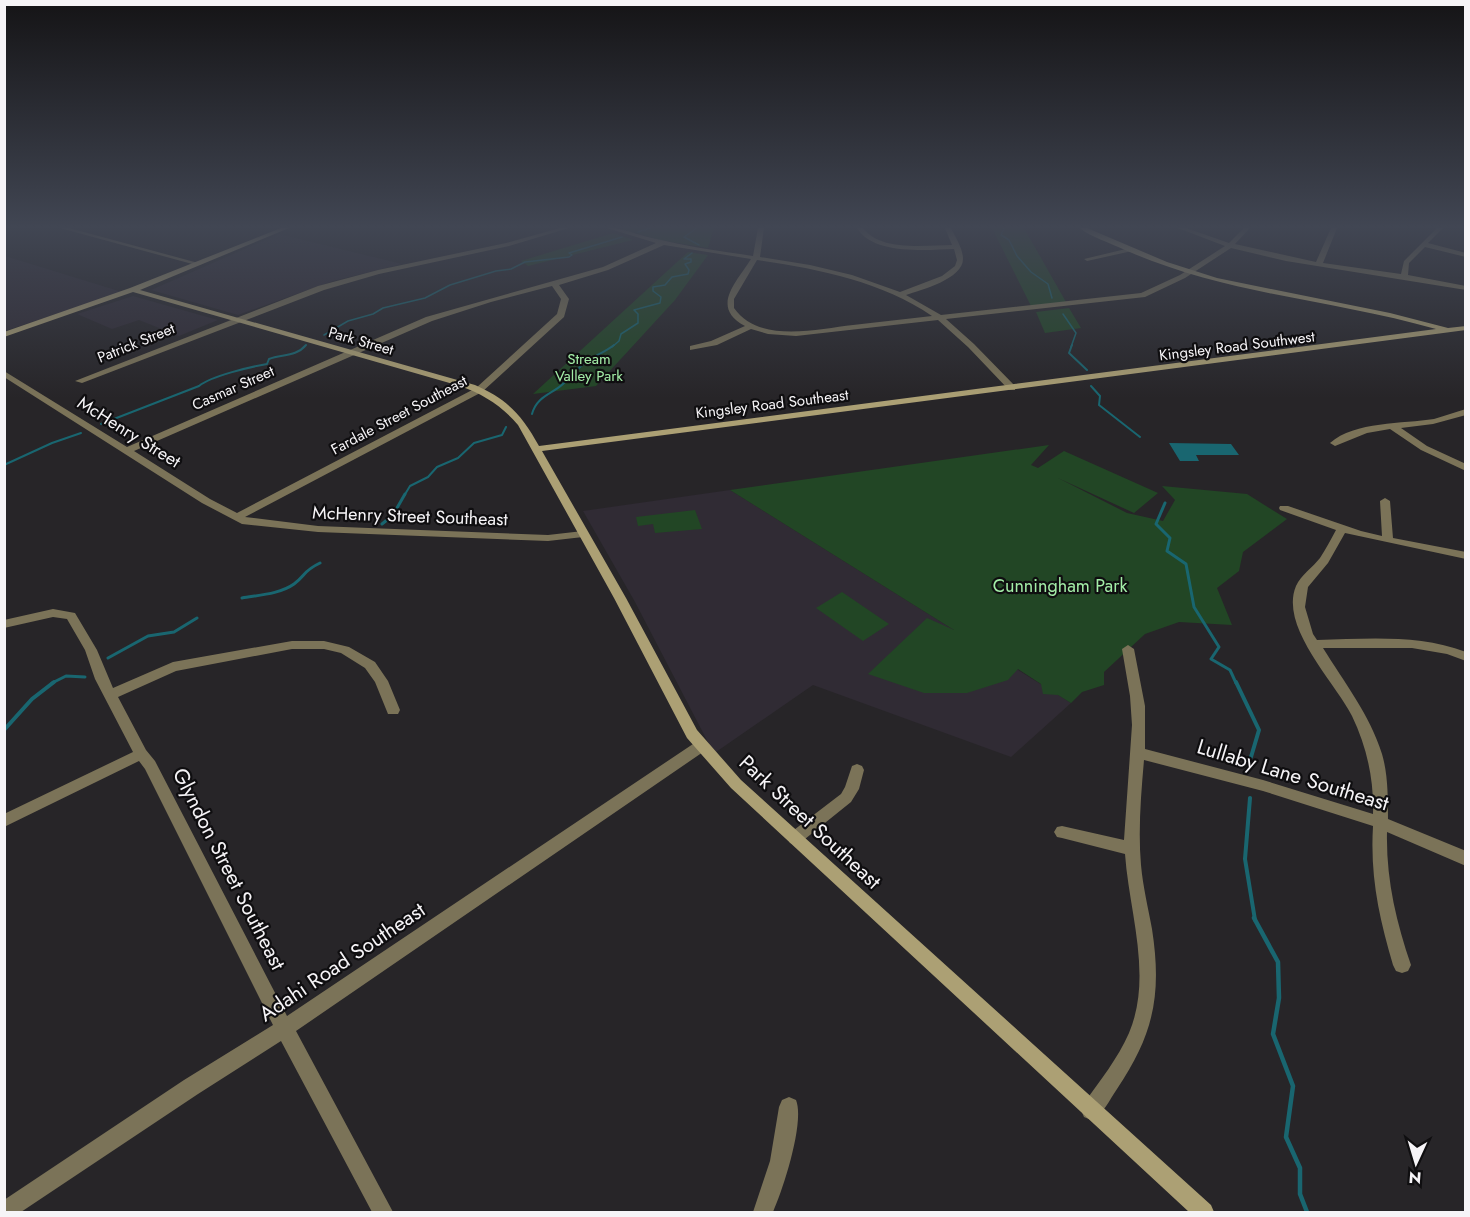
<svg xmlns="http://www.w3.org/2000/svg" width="1470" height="1217" font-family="Jost,sans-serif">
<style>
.built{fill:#302b34}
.green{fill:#224625}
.water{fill:#196670}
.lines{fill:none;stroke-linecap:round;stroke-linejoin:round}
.stream-far4{stroke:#196670;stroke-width:1.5}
.stream-far3{stroke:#196670;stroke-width:2}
.stream-far2{stroke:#196670;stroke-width:3}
.stream-far1{stroke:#196670;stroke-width:4}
.stream{stroke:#196670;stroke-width:4.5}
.street{fill:#7b7358;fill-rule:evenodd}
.secondary{fill:#aca074;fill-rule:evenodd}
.labels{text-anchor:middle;stroke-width:4.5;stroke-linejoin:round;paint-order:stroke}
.far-street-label{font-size:15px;fill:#f6f4f7;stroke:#0f0e10}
.far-park-label{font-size:15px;fill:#a3eda7;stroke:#0f0e10}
.street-label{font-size:18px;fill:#f6f4f7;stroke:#0f0e10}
.park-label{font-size:18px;fill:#a3eda7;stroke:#0f0e10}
.near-street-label{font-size:21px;fill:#f6f4f7;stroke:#0f0e10}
</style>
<rect width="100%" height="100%" fill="#272528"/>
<path class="built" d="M279,234l123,30 -69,17 -95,34 -87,-25z
M5,256l117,36 -117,39z
M133,296l85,24 -39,16 -40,-16 -27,9 -35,-15z
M730,490l341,213 -60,54 -198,-72 -97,67 -5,-4 -76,-146 -52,-91z"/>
<path class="green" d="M624,228h90l-6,20 -48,-8 -38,-11z
M992,228h32l42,74 -35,4z
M613,233l20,7 -105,26 -7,-5z
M688,252l20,3 -33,45 -79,86 -63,8z
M1069,308l12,20 -36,5 -9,-21z
M1049,445l-18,20 7,3 26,-17 94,42 -24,20 -76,-35 69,35 36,8 12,-21 -13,-14 85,8 40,25 -44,33 -4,19 -22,17 15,37 -53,-3 -34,12 -41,38v13l-22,7 -11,11 -13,-8 -15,-1 -2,-10 -23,-15 -10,11 -41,13h-43l-56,-19 59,-56 27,12 -224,-140z
M695,510l7,19 -47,4 -2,-9 -15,2 -2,-9z
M842,592l47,32 -26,17 -47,-33z"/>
<path class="water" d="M1169,443l62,1 8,11h-43l3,6h-19z"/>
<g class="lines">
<path class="stream-far4" d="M697,228l-13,9 15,8
M1004,228l-3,7 8,5 8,16 14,16 17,12 4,14
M638,232l12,-4
M1063,314l13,19 -5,14
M324,335l24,-14 25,-7 10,-6 42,-10 25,-13 46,-14 15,-2 14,-7 44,-5 3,-2 -3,-2 53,-16
M612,347l7,-6 2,-7 17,-11v-9l-4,-4 26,-7 1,-6 -8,-6v-4l12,-2 7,-8 16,-3 1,-4 -4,-6 6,-2v-3h-7l8,-6"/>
<path class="stream-far3" d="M1072,345l-3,8 18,17
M1091,386l9,10 -1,9 41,32
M532,414c5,-19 22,-20 33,-32 6,-6 14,-14 20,-20 4,-3 22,-11 29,-17
M101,424l98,-38c12,-10 51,-19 68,-22l2,-5c13,-5 27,-2 37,-14
M4,465l48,-22 29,-10
M404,496l6,-10 18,-9 9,-10 21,-9 16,-15 28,-8 4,-8"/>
<path class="stream-far2" d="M1165,503l-9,21 14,14 -3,13 19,13 8,43 25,40 -8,12 19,11 6,13
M382,524l11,-9 12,-21
M242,598c17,-3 38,-4 52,-14 12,-9 9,-13 26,-21
M108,658l40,-22 26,-4 23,-14
M52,683l14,-7 19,1"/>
<path class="stream-far1" d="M1236,682l23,48 -8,27
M4,730l28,-31 22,-17
M1250,798l-5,61 10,61"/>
<path class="stream" d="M1254,918l24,44 1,36 -6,36 20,52 -7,51 14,31v26l7,18"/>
<path class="street" d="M60,228h9l133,36 -6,1z
M560,228h9l-60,18 -130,28 -55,16 -242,93 -7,-2 243,-95 60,-16 128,-27z
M607,228c15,-1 30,7 45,10 33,8 67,13 101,18l5,-28h6l-4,29 50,8 42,10 48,17 42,-16 13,-10 2,-6 -3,-11c-28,1 -81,6 -97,-21h6c18,24 62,17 89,17l-7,-17h6c4,9 12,20 12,31 0,20 -42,31 -57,36l35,20 200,-22 39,-18 45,-29 -47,-18h8l43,15 15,-15h6l-15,16 81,18 15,-34h6l-14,35 78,11 3,-13 33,-33h6l-15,15 38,10v4l-41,-10 -16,16 -1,12 58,11v4l-180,-29 -55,-13 -46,30 -40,19 -199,22 28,25 41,42v4h-6l-41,-43 -30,-27 -142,16 -28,-2 -17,-5 -34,16 -27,5v-4l21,-5 34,-15c-35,-19 -9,-43 6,-67l-87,-14 -56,25 -49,15 10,14 -5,18 -82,75 -237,125 73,9 230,9 35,-4 5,3 -5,3 -35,4 -230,-9 -76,-8 -40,-21 -198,-126v-6l123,76 299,-130 177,-50 53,-24zM757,260c61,9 124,21 175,56 -26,3 -53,6 -79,9 -36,4 -94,19 -119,-17v-9zM552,286l9,13 -4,15 -81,74 -239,125 -27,-14 -76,-48 298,-130 59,-19z
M1130,248l3,2 -1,1 -45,10 -3,-2z
M1466,409v6l-33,9 -32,4 26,18 39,18v7l-45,-21 -31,-21 -23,4 -32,13 -5,-3c25,-22 73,-19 104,-24 11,-3 21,-7 32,-10z
M1385,498l5,3 3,37 73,14v7l-121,-26 -17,30 -20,24 -3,20 8,27 4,6c50,-1 101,-6 149,12v9l-19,-7 -35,-6h-89c21,34 47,67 59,106 6,20 6,44 6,65l78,32v15l-79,-34c-1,47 9,89 24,133l-3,6 -6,2 -6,-2 -3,-6c-14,-48 -23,-88 -20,-139l-110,-35 -119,-31c-3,35 -6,70 -3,105 2,22 7,42 11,64 10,65 2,105 -35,160 -7,10 -14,26 -26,31l-7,-3 -3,-7 3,-7c16,-22 34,-45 45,-70 24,-57 0,-121 -4,-179l-63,-16 -5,-1 -3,-5 3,-5 5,-1 62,14 8,-115 -2,-29 -8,-47 6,-4 6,4 11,57v43l118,31 110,34c1,-34 -6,-67 -21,-98 -17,-34 -73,-89 -56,-130 5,-11 17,-19 24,-28 6,-9 11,-19 16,-28l-56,-20 -1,-2 1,-2h8l73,25 21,5 -2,-35z
M53,609l22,4 22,37 16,38 60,-26 119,-21h32l25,6 26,15 13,19 12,29 -2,4h-10l-13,-32 -10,-14 -24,-15 -17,-4h-32l-116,22 -58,26 28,53 9,11 132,255 409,-274 5,-1 5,1 2,4 -2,4 -410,281 97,181h-21l-91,-171 -83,53 -177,118h-17v-12l180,-120 89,-55 -128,-256 -6,-8 -135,66v-13l129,-62 -38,-73 -10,-29 -18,-31 -14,-2 -49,11v-8z
M857,764l5,2 2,4 -5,19 -8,13 -51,41 -5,2 -5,-2 -3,-5 3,-5 51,-39 4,-7 7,-21z
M789,1097l7,3c9,22 -13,90 -23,112h-20l17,-51 9,-54 3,-7z"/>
<path class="secondary" d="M281,228h8l-149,62 335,95c32,14 47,30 64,61l897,-117c-105,-30 -209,-34 -311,-79 -14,-7 -35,-13 -45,-22h7l80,34 50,16 173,35 58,15 18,-2v4l-924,121 84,147 71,132 44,50 470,425 3,7h-25l-458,-424 -44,-50 -73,-140 -96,-173c-16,-19 -35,-31 -58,-39l-327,-94 -129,45v-5l126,-44z"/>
</g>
<linearGradient id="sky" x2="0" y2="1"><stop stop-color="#151416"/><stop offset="0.57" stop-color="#414653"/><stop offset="1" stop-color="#414653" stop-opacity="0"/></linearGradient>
<rect width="1470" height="398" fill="url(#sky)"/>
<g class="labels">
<g class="far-street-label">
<text transform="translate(361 341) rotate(16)" y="5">Park Street</text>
<text transform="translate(136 343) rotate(-22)" y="5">Patrick Street</text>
<text transform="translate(1237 346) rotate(-7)" y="5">Kingsley Road Southwest</text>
<text transform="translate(233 388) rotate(-24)" y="5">Casmar Street</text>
<text transform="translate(772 404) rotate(-7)" y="5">Kingsley Road Southeast</text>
<text transform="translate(399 415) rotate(-28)" y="5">Fardale Street Southeast</text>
</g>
<g class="far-park-label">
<text x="589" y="364">Stream<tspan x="589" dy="17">Valley Park</tspan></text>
</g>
<g class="street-label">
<text transform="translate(129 432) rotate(32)" y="6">McHenry Street</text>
<text transform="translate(410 516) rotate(2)" y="6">McHenry Street Southeast</text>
</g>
<g class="park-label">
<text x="1060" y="592">Cunningham Park</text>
</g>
<g class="near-street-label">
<text transform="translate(1293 775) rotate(17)" y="7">Lullaby Lane Southeast</text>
<text transform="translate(810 822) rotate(43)" y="7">Park Street Southeast</text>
<text transform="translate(229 869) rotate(63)" y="7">Glyndon Street Southeast</text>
<text transform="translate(342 962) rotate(-34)" y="7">Adahi Road Southeast</text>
</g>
</g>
<rect width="1470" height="1217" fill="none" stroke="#f6f4f7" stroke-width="12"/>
<g transform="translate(1416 1163) rotate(184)" stroke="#0f0e10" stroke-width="4.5" paint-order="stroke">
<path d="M0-4.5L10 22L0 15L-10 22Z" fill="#f6f4f7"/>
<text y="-9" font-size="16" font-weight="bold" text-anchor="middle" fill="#f6f4f7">N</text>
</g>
</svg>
